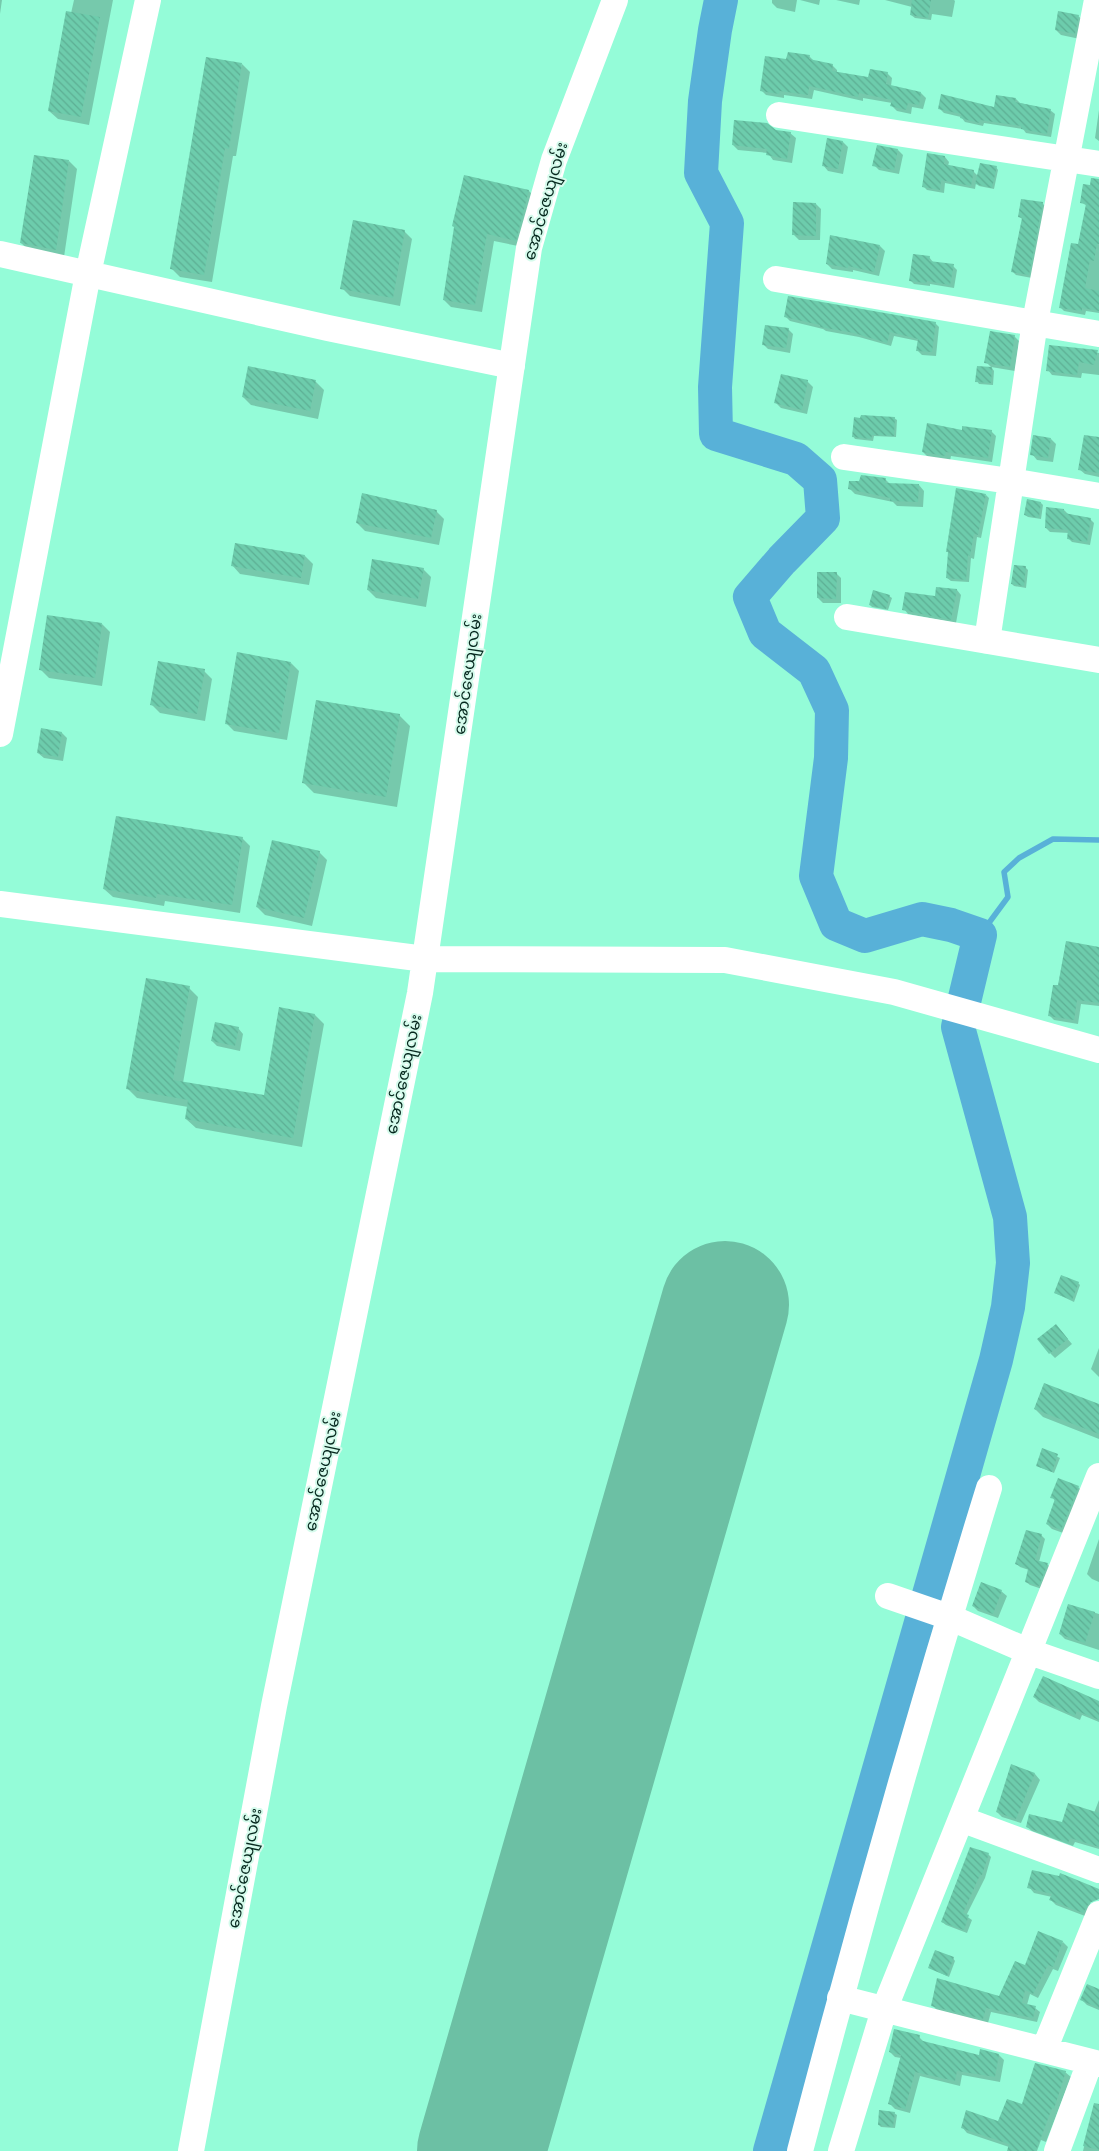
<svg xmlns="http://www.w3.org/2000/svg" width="1099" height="2151" font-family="Georgia,'Noto Sans Myanmar',serif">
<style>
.shadow{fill:#0003}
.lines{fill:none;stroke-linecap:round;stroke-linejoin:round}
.stream{stroke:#58b1d8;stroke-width:5.5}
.river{stroke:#58b1d8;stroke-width:34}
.runway{stroke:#6cc0a4;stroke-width:128}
.building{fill:url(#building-back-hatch)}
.minor{stroke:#fff;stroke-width:26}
.labels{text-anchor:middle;stroke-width:4;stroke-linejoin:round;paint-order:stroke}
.street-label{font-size:16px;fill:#07291f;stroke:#d5fbec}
</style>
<defs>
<pattern id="building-back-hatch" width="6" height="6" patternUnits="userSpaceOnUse" patternTransform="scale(1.25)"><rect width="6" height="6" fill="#6dccac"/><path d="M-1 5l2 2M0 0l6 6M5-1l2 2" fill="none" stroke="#5daf94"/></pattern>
</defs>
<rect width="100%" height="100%" fill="#94fcd8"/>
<path class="shadow" d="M0,0h2l-2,14z
M74,0h39l-24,125 -31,-6 -9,-8z
M772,0h25l-2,12 -18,-4 -5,-5z
M800,0h20l-1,5z
M836,0h24l-1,5z
M885,0h69l1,1 -3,16 -20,-3 -1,6 -16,-2 -4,-3 1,-8z
M1078,16l6,5 -4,18 -19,-4 -5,-5z
M809,56l5,5 18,4 5,5v3l32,6 18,-6 5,5 -1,8 30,7 5,5 -3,11 -11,-2 -1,7 -14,-3 -5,-5v-3l-29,-5v3l-49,-11 -2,9 -28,-4v3l-18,-3 -4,-4 25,-31z
M242,64l8,8 -14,84h-3l-21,126 -32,-5 -8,-8z
M1016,99l4,4 30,7 5,4 -4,23 -25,-4 -3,-4 -39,-6 -1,3 -18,-4 -4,-5 -17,-4 -5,-5h56z
M1099,110v31l-4,-3z
M776,131l14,2 6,5 -4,25 -19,-3 -5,-7 -30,-3 -5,-5z
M828,139l15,3 5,5 -5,27 -15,-3 -5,-6z
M898,150l5,5 -4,19 -20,-4 -5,-5z
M945,157l4,5 -1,4 25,5 5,5 18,-9 2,3 -4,19 -15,-3 -3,-3 -1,6 -30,-6 -1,10 -17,-3 -4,-4z
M69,161l8,8 -13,88 -34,-6 -9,-8z
M1099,188v125l-13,-2 -1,4 -21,-4 -4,-4 19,-61 8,-40 -6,-4z
M529,191l7,7 -13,49 -29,-6 -12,71 -31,-5 -7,-7 11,-72z
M1042,203l4,4 -14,71 -16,-3 -3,-3 10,-52 -3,-3z
M816,204l5,5 -1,31h-21l-5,-5z
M404,231l8,8 -12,67 -50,-10 -8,-8z
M880,246l5,5 -6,25 -26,-6v2l-21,-3 -5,-5z
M929,257l4,5 20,4 4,4 -3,18 -24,-4v2l-16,-2 -4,-4z
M785,316l150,7 4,4 -3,29 -14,-1 -5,-5 1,-9 -24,-5 -3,10 -32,-9 -33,-6 -3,-2 -33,-8z
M788,329l5,5 -3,19 -22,-4 -5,-5z
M1014,336l5,5 -4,30 -24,-4 -5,-5z
M1050,346l49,7v22l-17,-2 -1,5 -29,-3 -4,-5z
M249,367l67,15 8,8 -6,29 -67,-14 -8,-8z
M992,368l2,3 -1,14 -14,-1 -2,-3z
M807,381l6,6 -6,27 -26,-6 -5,-5z
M894,418l3,2 -1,17 -22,-1 -1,5 -18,-2 -2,-3z
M991,431l5,5 -4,26 -41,-6 -1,5 -22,-4 -5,-5 40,-20z
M1099,438v39l-14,-3 -6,-5z
M1051,439l5,5 -3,18 -16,-2 -5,-6z
M885,479l5,5 29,1 5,6 -1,16 -26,-1 -4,-4 -38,-8 -5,-5z
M986,495l3,3 -8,40 -4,-1 -3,22 -3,-1 -2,24 -18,-1 -4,-3 2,-24 -2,-3z
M1041,503l2,2 -2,14 -13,-2 -3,-2z
M1064,510l4,4 22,5 4,4 -4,22 -18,-3 -4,-4 1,-5 -19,-1 -4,-4z
M436,511l8,8 -5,26 -74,-14 -8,-8z
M305,556l8,8 -4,21 -69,-11 -8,-9z
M1026,568l2,2 -2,18 -12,-2 -2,-2z
M423,569l8,8 -5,30 -50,-9 -8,-8z
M836,573l5,5v25h-18l-5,-5z
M937,588l20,2 4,5 -5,28 -48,-9 -4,-5 32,-11z
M889,596l3,2 -4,12 -16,-3 -2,-2z
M102,624l8,8 -8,54 -53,-8 -8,-8z
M291,663l8,8 -12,69 -53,-9 -8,-8z
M204,671l8,8 -7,42 -45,-8 -8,-8z
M399,715l11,11 -13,81 -83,-14 -11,-11z
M42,729l20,4 5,5 -4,23 -19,-3 -6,-5z
M242,838l8,8 -10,67 -75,-12 -1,5 -51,-9 -9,-8z
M319,852l8,8 -15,66 -47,-11 -8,-8z
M1099,949v57l-18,-2 -3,20 -24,-4 -5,-5 10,-28z
M189,988l9,9 -15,86 82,13 15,-87 35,6 9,9 -22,123 -106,-19 -10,-9 2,-12 -51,-9 -9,-9z
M238,1028l5,6 -3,17 -23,-5 -5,-5z
M1078,1283l2,2 -6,17 -19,-9z
M1061,1331l11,13 -17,14 -5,-5z
M1099,1348v29l-8,-8z
M1099,1405v34l-56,-22 -8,-8z
M1043,1450l17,8 -6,15 -17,-7z
M1078,1487l5,5 -17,42 -14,-5 -5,-5 8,-23 -3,-4z
M1041,1535l4,4 -6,23 8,2 4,4 -9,21 -12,-4 -4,-3 3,-12 -9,-3 -3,-3z
M1099,1539v43l-7,-3 -5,-5z
M1001,1591l6,5 -9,22 -20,-7 -5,-5z
M1069,1605l30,9v36l-34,-11 -5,-5z
M1034,1697l65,5v20l-17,-7 -2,5 -41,-18z
M1012,1766l23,8 5,6 -19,43 -19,-6 -5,-5z
M1099,1800v49l-24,-7 -2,4 -41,-15 -5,-4 35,-4 32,-10z
M988,1854l3,3 -6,21 -19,38 6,4 -5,13 -21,-8 -4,-3z
M1029,1887l66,5 -10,24 -29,-11 -5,-5 1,-3 -18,-4z
M1063,1942l5,5 -10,24 -5,-2 -15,29 -8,-4 -3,11 8,3 5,4 -3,10 -46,-10 -3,11 -51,-13 -5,-5 67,-8z
M953,1958l2,3 -6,16 -19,-9z
M1099,1990v20l-12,-5 -5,-5z
M919,2037l5,5 56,14 1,-5 18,4 5,5 -4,22 -38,-7 -2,11 -40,-10 -10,37 -15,-4 -5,-5 11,-46 -6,-1 -5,-5z
M1065,2072l6,5 -25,65 -5,-2 -4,11h-29l1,-4 -42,-14 -5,-6 37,-5z
M894,2113l3,2 -2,13 -14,-1 -2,-2z
M1090,2122l9,2v27h-16z"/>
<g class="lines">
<path class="stream" d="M980,935l28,-38 -4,-25 15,-14 34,-19 46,1"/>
<path class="river" d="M721,0l-6,30 -10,71 -4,72 26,50 -12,164 1,47 80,25 24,21 3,38 -41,42 -32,37 15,36 49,38 18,39 -1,48 -15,118 20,48 29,12 57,-17 29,6 29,10 -22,92 52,190 3,46 -5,44 -12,53 -226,791"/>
<path class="runway" d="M481,2151l244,-846"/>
</g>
<path class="building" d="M912,0h19l-3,18 -18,-3z
M66,11l34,6 -19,100 -33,-6z
M1058,11l21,4 -4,19 -20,-4z
M788,52l22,3 -1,4 24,5 -1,7 36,6 2,-8 18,3 -2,12 35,8 -2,13 -11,-2 -2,7 -16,-4 2,-6 -33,-7 -1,4 -49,-11 -1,9 -28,-4 -1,3 -19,-3 5,-35 21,3z
M206,57l36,6 -13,86 -4,-1 -21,127 -34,-6z
M941,94l53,13 2,-12 20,3 -1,4 36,7 -4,25 -26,-5v-3l-41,-6 -1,3 -19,-5 1,-4 -23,-5z
M734,120l33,3 9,7 15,2 -4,27 -21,-4 1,-6 -35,-4z
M827,138l16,3 -5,28 -16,-3z
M877,145l21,4 -4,21 -22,-4z
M927,153l18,3 -1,8 30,6 -3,16 -30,-6 -1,10 -18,-3z
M34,155l35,5 -13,90 -36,-7z
M980,163l17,3 -5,22 -17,-4z
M464,175l65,15 -13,51 -29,-7 -12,71 -32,-5 11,-73 -2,-1z
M1091,178l8,1v65h-2l-3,17 -4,-1 -5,28 14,3v20l-17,-3v3l-23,-3 12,-65 7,1 8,-40 -6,-1 3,-19 7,1z
M1021,199l22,3 -14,73 -18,-3 11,-54 -4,-1z
M793,202l23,1v33l-24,-1z
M353,220l52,10 -12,68 -53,-9z
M830,235l50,10 -6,27 -26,-6v2l-22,-4z
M913,254l17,2 -1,5 25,3 -4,21 -23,-4 -1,2 -17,-2z
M788,296l148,26 -4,30 -16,-1 2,-12 -28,-7 -3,11 -33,-10 -34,-6v-2l-36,-8z
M765,325l24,3 -3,20 -24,-3z
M990,331l25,4 -5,32 -26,-4z
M1049,345l49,5 -4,15 -15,-3 -2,13 -31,-4z
M248,366l68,14 -6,31 -68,-14z
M977,366l15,1 -1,16 -16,-1z
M781,374l27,6 -6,30 -28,-7z
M861,415l34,2 -1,19 -22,-1 -1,4 -19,-2 2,-20 6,1z
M927,423l35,7v-4l30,4 -4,28 -42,-6 -1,4 -23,-4z
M1033,435l18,3 -3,20 -18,-3z
M1084,435l15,2v36l-21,-3z
M861,475l25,3 -1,5 34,1 -1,18 -28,-1v-3l-42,-9 1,-8h10z
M956,488l30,6 -8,41 -4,-1 -4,22 -2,-1 -2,25 -20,-2 2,-26h-2z
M362,493l75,17 -6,28 -75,-15z
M1027,499l14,3 -2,16 -15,-3z
M1046,507l18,2v4l27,5 -4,24 -20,-3 1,-9 -23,-2z
M235,543l70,12 -4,23 -70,-12z
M372,559l52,9 -6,31 -51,-9z
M1014,565l12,1 -2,20 -13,-2z
M817,572h20l-1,27 -19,-1z
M936,587l21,2 -6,31 -49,-10 3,-18 30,4z
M873,590l17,5 -4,14 -17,-4z
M47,615l55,8 -7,55 -56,-8z
M237,652l54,10 -12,71 -54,-9z
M158,661l47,8 -8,45 -47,-9z
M316,700l84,14 -14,83 -84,-14z
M41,728l21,4 -4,25 -21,-4z
M116,816l127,21 -11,68 -75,-11 -1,4 -53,-9z
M272,840l48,11 -16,67 -48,-11z
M1066,941l33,6v56l-22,-3 -3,20 -26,-4 5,-31h5z
M146,978l44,8 -17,94 91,15 15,-88 36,7 -22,124 -108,-19 3,-19 -62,-11z
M215,1022l24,5 -4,19 -24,-5z
M1061,1275l18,7 -7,18 -18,-7z
M1056,1324l12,15 -19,15 -12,-15z
M1044,1383l55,21v30l-65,-25z
M1042,1448l16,6 -6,18 -16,-6z
M1058,1478l21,8 -18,44 -15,-6 9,-25 -5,-1z
M1026,1530l16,4 -7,26 13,3 -9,23 -14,-4 3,-13 -13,-5z
M981,1582l21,8 -9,24 -21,-8z
M1068,1604l27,8 -10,31 -26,-9z
M1043,1676l56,25v19l-22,-9 -2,5 -42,-19z
M1011,1764l24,9 -19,46 -20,-7z
M1068,1803l31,10v34l-29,-9 -2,5 -42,-16 3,-13 33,8z
M970,1847l19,6 -7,22h-2l-17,38 6,2 -5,15 -23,-8z
M1032,1870l27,6 1,-3 39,16v10l-10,4 -6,10 -34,-13 3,-6 -25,-6z
M1038,1931l25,10 -10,26 -5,-2 -15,29 -8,-4 -3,13 14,3 -3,12 -47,-10 -3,11 -52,-13 6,-28 62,18 16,-35 10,4z
M935,1950l19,7 -7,19 -19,-8z
M1087,1984l12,5v19l-19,-8z
M894,2029l26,6 -1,5 60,15 1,-6 19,5 -4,23 -38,-6 -2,10 -40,-9 -10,37 -17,-5 13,-49 -12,-3z
M1035,2063l31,8 -12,38 -2,-1 -16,43h-29l2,-7 -48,-16 5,-18 32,11 9,-22 15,5z
M1094,2103l5,1v46l-16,-4z
M879,2110l16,2 -2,15 -15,-2z"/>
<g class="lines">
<path class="minor" d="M779,115l320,49
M0,254l328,74 184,38
M776,279l323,55
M844,457l166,24 89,15
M847,617l252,43
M987,641l48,-319 62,-322
M0,734l88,-460 60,-274
M0,904l425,55 300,1 169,32 205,58
M888,1596l61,21 81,35 69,24
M961,1819l138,51
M840,1998l259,66
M1044,2050l55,-136
M191,2151l83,-445 146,-713 109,-745 25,-88 61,-160
M800,2151c58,-222 121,-443 189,-663
M841,2151l43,-141 215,-534
M1057,2151l33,-89"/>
</g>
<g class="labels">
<g class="street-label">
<text transform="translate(545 201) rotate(-74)" y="6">အောင်ဇေယျလမ်း</text>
<text transform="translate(467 674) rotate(-82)" y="6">အောင်ဇေယျလမ်း</text>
<text transform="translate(403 1074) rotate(-78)" y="6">အောင်ဇေယျလမ်း</text>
<text transform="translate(322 1471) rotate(-78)" y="6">အောင်ဇေယျလမ်း</text>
<text transform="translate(244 1868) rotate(-79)" y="6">အောင်ဇေယျလမ်း</text>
</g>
</g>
</svg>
